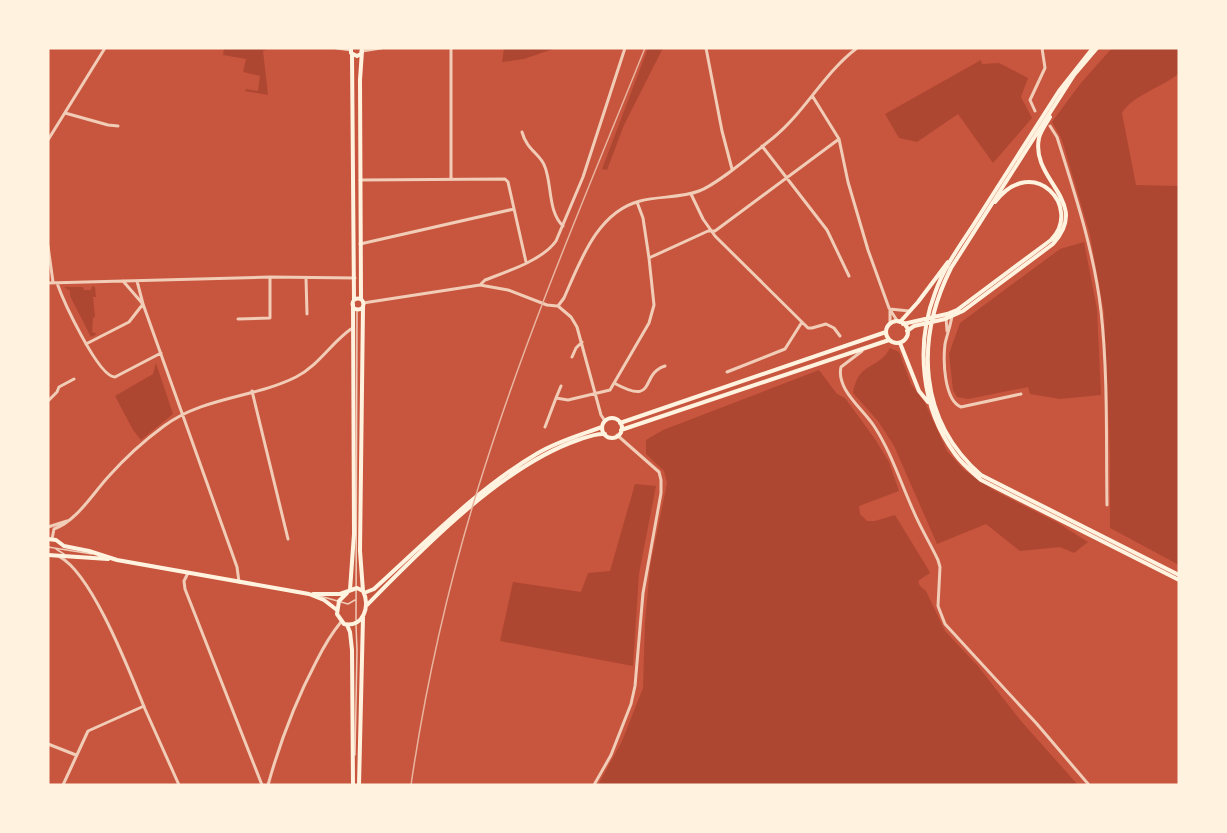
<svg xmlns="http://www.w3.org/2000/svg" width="1227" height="833" font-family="Manrope,sans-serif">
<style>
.green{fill:#ae4732}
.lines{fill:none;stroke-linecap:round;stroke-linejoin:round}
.service{stroke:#f1ccb7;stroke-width:1.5}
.minor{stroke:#f1ccb7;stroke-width:3}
.secondary{stroke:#fff3e0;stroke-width:4}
.rail{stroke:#e9b49f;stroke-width:1.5}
</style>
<rect width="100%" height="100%" fill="#c8553d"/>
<path class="green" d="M224,48h47l-8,3 5,44 -23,-4 1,-2 12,2 2,-15 -17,-4 3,-13 -23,-4z
M504,48h52l-32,11 -22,3z
M648,48h15l-39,77 -17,45 -5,-1z
M1112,48h67v25c-17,15 -45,21 -57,40l14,72 43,1v379l-69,-37v-75l-6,-141 -14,-77 -28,-95 -10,-18 28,-38z
M981,60l1,4 17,-1 29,15 -7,19 11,21 -39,45 -35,-49 -41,28 -18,-4 -14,-24z
M1084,242l13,67 4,86 -41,4 -30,-5 -2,-7 -60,12 -11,-2 -4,-7 -4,-36 11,-31 100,-74z
M92,286l3,1 1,10h-3l2,20 -2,1 -1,14 5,2 -6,3 -21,-41v-5l-6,-4h19l1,3h7z
M890,348l9,4 12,32 14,19 22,48 17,19 31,21 63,32 30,19 -14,11 -14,-6 -40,4 -34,-27 -49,20 -43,-98 -16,-25 -25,-28c5,-32 26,-23 37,-45z
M156,363l17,51 -32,26 -8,-10 -18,-34 38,-22z
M819,370l18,24 8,4 30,41 14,23 10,29 -40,15 1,8 7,7h8l20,-6 33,54 2,4 -12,8 2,5 6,5 19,40 33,35 43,55 57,64h-480l24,-44 21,-53 2,-66 5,-55 17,-84 -3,-12 -18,-17v-14l17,-10z
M635,484l21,2 -17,88 -6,92 -133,-25 13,-59 68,10 7,-19 22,-2z"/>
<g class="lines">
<path class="service" d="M48,547l44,7
M56,549l8,5
M320,596l28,8 7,-4
M356,620l1,-311
M355,755l2,-105 -1,-25"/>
<path class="minor" d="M337,48l14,2
M451,48v131
M706,48l16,83 10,38
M362,51l19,-3
M813,97l26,42 9,43 20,68 21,58 9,14
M1035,111l-5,-11 15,-32 -3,-20
M65,113l43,12 10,1
M1050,126l7,11c18,57 37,114 44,174 7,64 5,129 6,194
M522,132c5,19 19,22 23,35 7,18 3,45 18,59
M48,140l57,-92
M762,146l65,84 22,46
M360,180l145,-1 3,3 18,80
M691,194l12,25 12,17 93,92h4l14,-4 8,4 6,8
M360,244l154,-35
M48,246l5,36
M649,258l59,-27h7l124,-92
M306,278l1,36
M123,281l19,22
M137,281l6,23 94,263 2,15
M48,283l222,-6 85,1
M57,283c6,17 41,94 58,94l46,-24
M480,285l5,-5c21,-8 58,-20 71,-39l27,-64 42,-129
M363,303l117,-18 28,5 39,15 10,1
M558,306l6,-8c16,-36 33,-86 76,-97 19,-5 41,-3 59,-10 19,-7 56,-39 74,-53 32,-26 51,-65 84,-90
M558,306l13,11 6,10 24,88 4,6
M890,309l19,2
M952,315c-1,10 -5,19 -7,29 -2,17 -1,56 16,63l60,-13
M946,317l1,14
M238,319l32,-1v-41
M890,324v-13
M86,344l43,-22 14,-18
M862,351l-21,16c-5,22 21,41 33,59 17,26 26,55 39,84 7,17 17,33 25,50l2,7 -2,39 7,18 92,100 52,61
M572,357l4,-9 6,-6
M727,372l58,-23 17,-27
M614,383c44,24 25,-9 51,-17
M252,391l36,148
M556,398l5,-12
M48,401l9,-9 2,-5 15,-8
M545,427l11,-29 12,2 42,-10 39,-67 5,-18 -5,-47 -6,-40 -6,-16
M48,527l19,-6
M52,539l2,-10c23,-8 39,-36 55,-53 16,-18 36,-36 55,-50 39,-29 90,-28 132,-49 23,-12 35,-34 55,-48
M60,557c33,18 70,116 85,152 11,25 23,51 34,76
M188,573l-4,8 1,8 77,196
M48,744l28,11
M63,785l25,-54 56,-25
M268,785c12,-43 27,-83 48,-123 7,-14 15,-28 25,-40
M594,785l17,-30 20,-51 4,-18 8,-93 18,-100v-13l-2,-8 -42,-37"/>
<path class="secondary" d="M351,48v5l6,3 4,-2 1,-6
M1097,48l-23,27 -123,193c-36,72 -33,152 30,207l198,100
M352,54l2,246
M976,221c-15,23 -32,46 -41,72 -20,52 -14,115 20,161 7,10 17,18 26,26l198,100
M974,224l85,-133 34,-43
M352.5 304a5.5 5.5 0 1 1 11 0a5.5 5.5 0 1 1-11 0Z
M361,299l-1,-219 2,-29
M363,306l-3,245 3,40
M886 332a11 11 0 1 1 22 0a11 11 0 1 1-22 0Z
M900,322l18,-20 30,-40
M903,324l44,-10 10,-4 94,-70c32,-32 -17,-88 -56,-38
M907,331l7,-5 31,-7 18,-8 90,-67c39,-43 -23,-63 -14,-106 2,-8 7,-14 11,-21
M900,343l19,48 9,11
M602 428a10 10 0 1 1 20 0a10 10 0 1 1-20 0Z
M620,423l266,-91
M621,430l268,-90
M48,539l8,1 8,6 25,5 28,9 192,34 15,6 13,10
M48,555l60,4
M350,590l4,-56 -1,-230
M364,593l10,-4c51,-46 104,-101 164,-136 20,-12 42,-18 64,-26
M313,594h27l17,-6 6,3c8,15 0,37 -19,33l-7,-10 2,-13 8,-8
M366,606c56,-57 136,-140 212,-166 9,-3 18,-7 27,-6
M347,625l3,7 2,18 1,135
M359,785l4,-168"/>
<path class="rail" d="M411,785c16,-109 41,-217 75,-322 45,-141 104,-278 159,-415"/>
</g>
<rect width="1227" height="833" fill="none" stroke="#fff3e0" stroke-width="99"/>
</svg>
